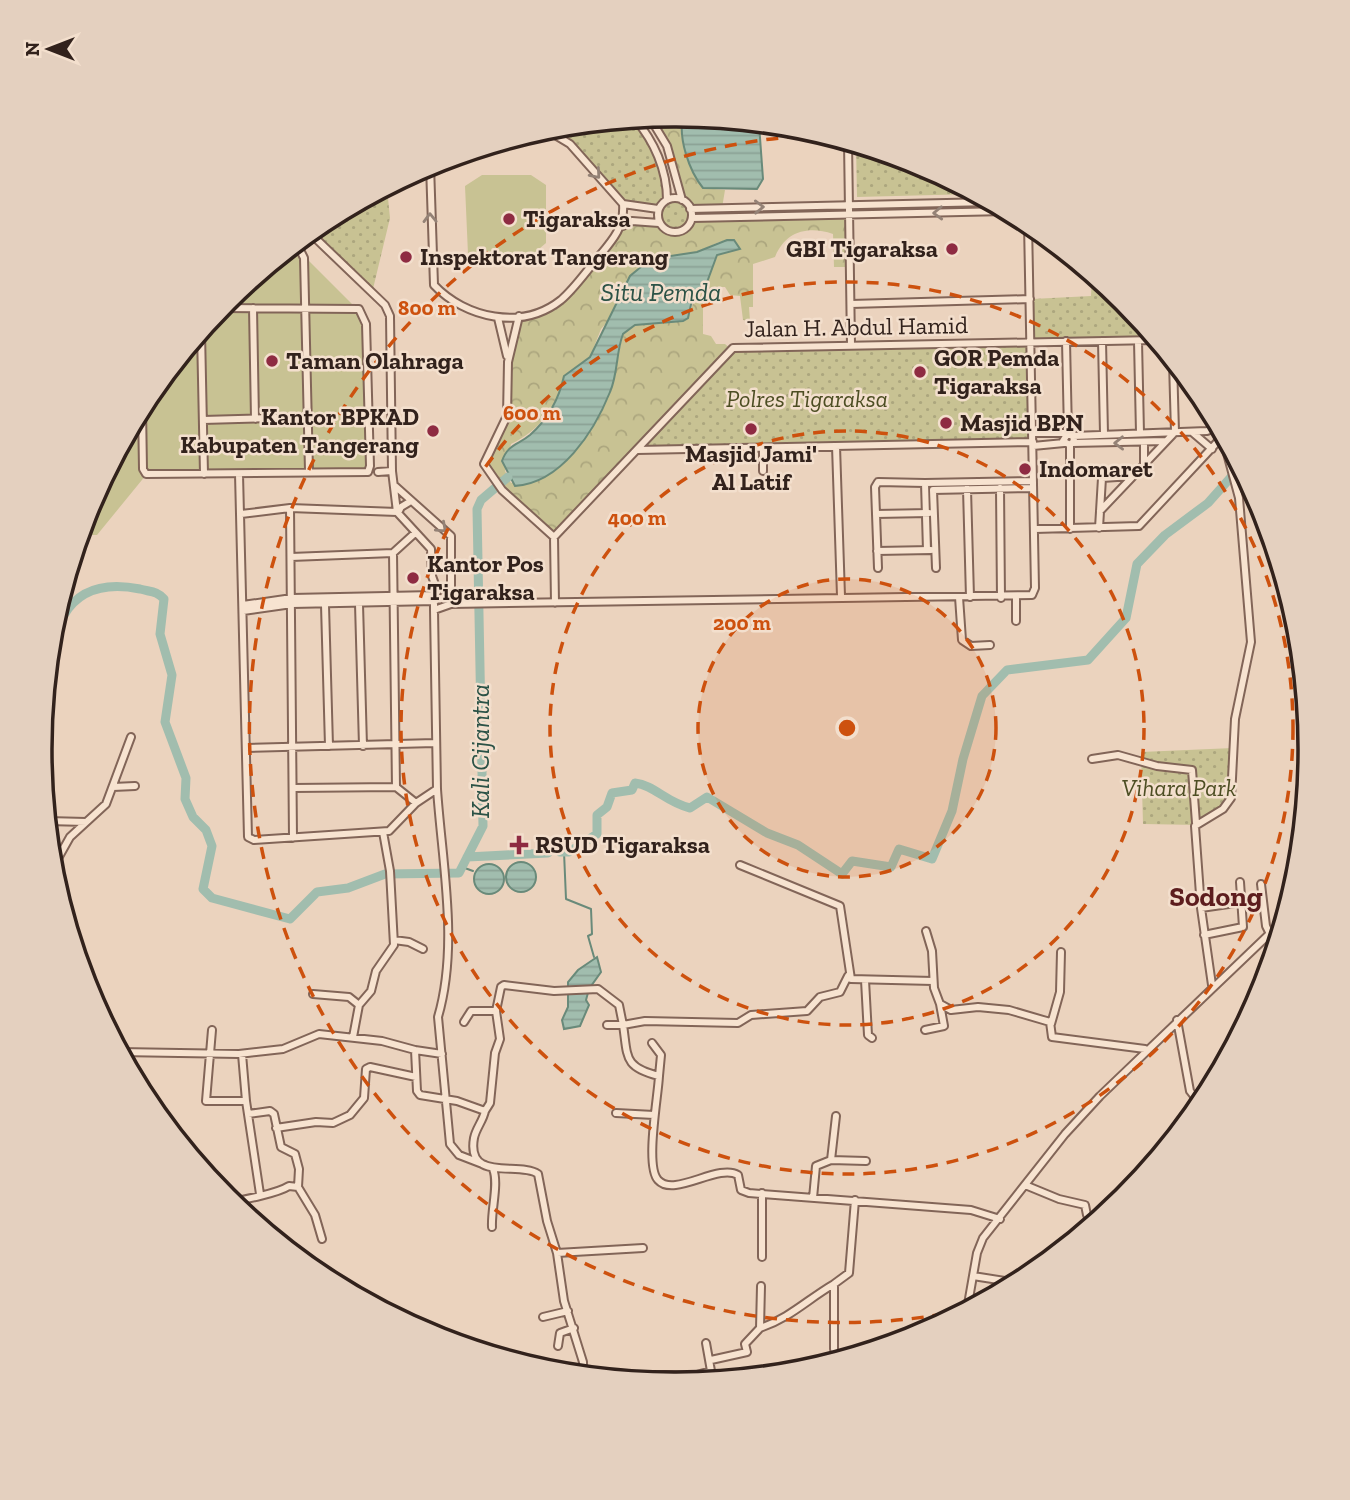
<svg xmlns="http://www.w3.org/2000/svg" width="1350" height="1500" font-family="'Zilla Slab',serif">
<style>
.grass{fill:#c8c293}
.forest{fill:url(#forest-crowns);fill-rule:evenodd}
.park{fill:url(#park-dots)}
.water{fill:url(#water-rules);stroke:#698a7a;stroke-width:2}
.lines{fill:none;stroke-linecap:round;stroke-linejoin:round}
.stream{stroke:#698a7a;stroke-width:2}
.river{stroke:#a1bdae;stroke-width:9}
.minor-casing{stroke:#826558;stroke-width:10}
.minor{stroke:#f7e3d0;stroke-width:6}
.oneway{stroke:#948276}
.ring{fill:none;stroke:#cd510e;stroke-width:3.5;stroke-dasharray:12 9}
.poi-dot{fill:#8e2b42;stroke:#f3dfcd;stroke-width:2.5}
.labels{text-anchor:middle;stroke-width:5;stroke-linejoin:round;paint-order:stroke}
.poi-label{font-size:24px;font-weight:bold;fill:#32221c;stroke:#f3dfcd;text-anchor:start}
.street-label{font-size:24px;fill:#32221c;stroke:#f3dfcd}
.park-label{font-size:24px;font-style:italic;fill:#4d4e23;stroke:#f3dfcd}
.water-label{font-size:26px;font-style:italic;fill:#2b5246;stroke:#f3dfcd}
.quarter-label{font-size:28px;font-weight:bold;fill:#5d1d1e;stroke:#f3dfcd}
.rim{fill:none;stroke:#32221c;stroke-width:3.5}
.centre{fill:#cd510e;stroke:#f3dfcd;stroke-width:3.5}
.ring-label{font-size:21px;text-anchor:middle;font-weight:bold;fill:#cd510e;stroke:#f3dfcd;stroke-width:5;stroke-linejoin:round;paint-order:stroke}
</style>
<defs>
<pattern id="forest-crowns" width="20" height="18" patternUnits="userSpaceOnUse" patternTransform="scale(1.75)"><rect width="20" height="18" fill="#c8c293"/><path d="M2 6a3 3 0 1 1 6 0M12 15a3 3 0 1 1 6 0" fill="none" stroke="#aca67e"/></pattern>
<pattern id="park-dots" width="8" height="8" patternUnits="userSpaceOnUse" patternTransform="scale(1.75)"><rect width="8" height="8" fill="#c8c293"/><path d="M2 2h.1M6 6h.1" fill="none" stroke="#aca67e" stroke-width="1.8" stroke-linecap="round"/></pattern>
<pattern id="water-rules" width="6" height="5" patternUnits="userSpaceOnUse" patternTransform="scale(1.75)"><rect width="6" height="5" fill="#a1bdae"/><path d="M0 2.5h6" fill="none" stroke="#8ba295"/></pattern>
</defs>
<rect width="100%" height="100%" fill="#ebd3be"/>
<path class="grass" d="M482,175h49l15,10v58l-13,11 -48,5 -17,-5 -3,-68z
M290,249l8,1 64,64 8,152 -5,7 -219,2 -49,60h-17l9,-28 58,-110 79,-96z"/>
<path class="forest" d="M683,116l-2,9 22,63 22,2 -3,18 -32,1 -8,-9 -8,-34 -24,-48z
M849,216l1,51h-16l-1,-33c-26,-9 -48,-2 -58,23l-22,7v43h-4l1,14 -7,-1 -3,-24 -10,-1 -5,-8h-8l-8,10 -6,1v36l8,2 5,8h9l6,5 -177,188 -66,-63 -3,-16 22,-42 -1,-34 13,-66c57,-15 70,-46 104,-90 9,-5 25,-8 35,-3 9,4 9,10 21,9l13,-14zM734,240l5,9 -22,6 -11,30 -11,10 -5,19 -7,7 -48,4 -12,9 -13,59 -20,38 -24,30 -55,22 -6,-12 6,-27c28,-13 46,-37 53,-68l26,-19 11,-28 63,-72 33,-5 22,-10z"/>
<path class="park" d="M635,119l22,34 10,46 15,1 8,9 -1,16 -10,7 -16,-4 -5,-10v-9l-35,-5 -53,-60 -25,-15z
M856,145l62,19 56,30 -117,3z
M387,188l3,30 -18,75 -62,-60 13,-11z
M1092,275l32,26 31,39 -123,2v-43l59,-3z
M1028,344l1,96 -392,10 95,-98z
M1233,748l-5,57 -25,11 -6,9 -54,-1 -2,-72z"/>
<path class="water" d="M683,116l76,8 4,55 -6,10 -54,-1c-14,-17 -25,-50 -20,-72z
M727,240h7l6,9 -23,6 -11,30 -14,15 -4,18 -5,3 -48,4 -12,9c-7,18 -5,40 -13,58 -16,40 -49,91 -95,94l-13,-25c6,-17 16,-16 28,-26 18,-16 29,-36 34,-59l26,-19 40,-81 12,-10 22,-9 33,-5z
M506 877a15 15 0 1 1 30 0a15 15 0 1 1-30 0Z
M474 879a15 15 0 1 1 30 0a15 15 0 1 1-30 0Z
M597,957l4,15 -12,17 -3,11 3,5 -9,21 -16,3 -2,-9 6,-13v-25l10,-12z"/>
<g class="lines">
<path class="stream" d="M564,852l2,47 25,10 1,25 -4,2 6,21
M462,867l11,4"/>
<path class="river" d="M56,614l8,1c17,-29 46,-32 76,-26 11,3 17,2 24,10l-4,35 12,41 -7,47 21,56 -1,21 8,18 13,13 6,16 -9,43 9,9 78,21 27,-27 31,-4 37,-14 74,-1 24,-47 -6,-317 4,-9 27,-23
M560,852h9l28,-18v-19l10,-8 5,-14 20,-3 3,-7c19,2 32,20 55,25l17,-11 60,36 31,12 44,29 10,-13 39,6 8,-18 33,10 20,-48 11,-52 19,-63 25,-26 81,-10 38,-42 11,-54 28,-29 43,-32 32,-36
M467,857l81,-4"/>
<defs>
<path id="minor" d="M650,118l17,28 15,54
M635,119c19,22 32,51 32,81
M848,142l3,203
M430,165l4,120c31,33 88,46 127,15 13,-11 24,-27 35,-40 15,-18 29,-32 27,-56l-53,-60 -25,-15
M658 215a17 17 0 1 1 34 0a17 17 0 1 1-34 0Z
M623,204l35,5
M690,209l300,-7
M692,218l314,-7
M623,226l9,-5 27,2
M310,233l75,72 5,11 2,155 5,41 34,37 1,27 5,14
M290,249l10,1 4,8 5,213
M851,304l179,-5
M253,308l2,111
M519,316l-11,46 -1,54 -23,48 18,26 52,47 1,66
M498,318l9,38
M201,332l3,142
M1066,341l2,92
M1102,341l2,93
M1138,341l2,92
M142,408l1,61 3,5 222,-2 2,-6 -4,-142 -7,-15 -139,-1
M203,420l105,-3
M1192,432l20,17
M1033,433h33
M1073,436l1,5 -4,4 -7,-4 5,-8 5,3 134,-5 12,-4
M1072,443l94,-2
M1070,445v84
M836,446l5,150
M1033,446l31,-3
M763,448v23
M637,450l396,-8
M1144,464v-22
M378,472l14,-1
M239,474l9,363 6,3 135,-9 27,-28 21,-14 -3,-179v-15l7,-7 10,2v14l-17,6
M925,483l108,-2
M395,486l56,50v54
M1000,488l1,110
M967,489l3,108
M290,508l3,330
M1100,511l75,-79 -2,-70
M398,513l3,-6 10,-6
M241,514l49,-6 107,4
M876,514l53,-1
M1099,528l3,-50 30,-2
M1035,529l104,-3 83,-89
M554,537l179,-189 423,-8
M877,551l54,-1
M393,553l22,-20
M291,557l102,-4 3,234
M878,568l-3,-81 3,-5 47,1 2,67
M936,568l-3,-78 100,-2
M959,597l3,43 9,6 19,-1
M359,604l4,142
M451,604l581,-9 3,-7 -7,-365
M243,605l49,-7 142,-3
M325,605l4,141
M243,611l49,-7 143,-3
M1016,621v-23
M246,748l189,-5
M1092,759l26,-4 39,11 35,4 4,53
M113,787l22,-1
M293,788l103,-1 20,16
M437,789c5,74 22,156 1,228l12,127 9,11 26,10
M47,821l39,1
M740,865l100,41 11,73 82,2
M52,869l18,-32 36,-33 25,-67
M1261,884l5,42 3,6
M1201,908l41,-6
M926,931l6,20 2,37 6,16 11,6 27,-3 31,3 41,12 2,15 93,12
M1204,935l39,-8 -3,-45
M394,940l15,2 14,7
M865,980l3,55 4,3
M1212,985l-11,-77 -6,-82 28,-17 8,-11 4,-79 16,-77 -12,-144 -18,-67
M313,994l36,3 10,8
M1177,1020l13,71 11,14
M464,1022l7,-11h25
M1051,1024l9,-32 1,-40
M607,1025h16c5,32 0,42 36,51 -1,21 -14,90 -1,104 16,18 60,-17 80,-5l3,15 8,3 222,17 29,9
M212,1030l-6,71h40l14,93
M925,1030l19,-4 -4,-22
M353,1037l6,-32 12,-14 5,-20 18,-26 -4,-74 -7,-39
M652,1043l9,12 -2,21
M415,1050l27,4
M120,1052l119,2 44,-5 36,-15 63,7 33,9 2,41 3,4 37,6 28,10c-2,10 -9,17 -11,27 -8,45 46,23 64,36l9,47 10,32 7,48 19,61v14
M242,1054l4,47
M485,1111l5,-8 5,-50 5,-14 -4,-28 5,-24 3,-2 50,6 44,-2 21,16 4,20 22,-4 93,2 13,-8 56,-4 13,-14 20,-5 8,-16
M616,1113l38,2
M248,1114l22,-3 4,3 7,33 14,7 4,15 -1,18 17,28 7,24
M276,1128l40,-6 17,1 17,-8 14,-17 2,-29 4,-2 46,10
M831,1160l5,-44
M1025,1185l34,14 26,6 2,10
M762,1193v64
M813,1198l3,-32 15,-6 35,1
M230,1202c14,-2 48,-9 59,-16l9,1
M492,1227c-1,-17 7,-44 1,-58
M557,1253l86,-5
M973,1276l45,7
M967,1310l10,-57 6,-15 82,-104 35,-38 184,-176
M543,1317l25,-6
M760,1328c30,-10 48,-29 74,-44
M558,1346l2,-13 14,-5
M834,1349v-65l15,-11 6,-73
M711,1360l36,-8 -2,-8 15,-16 1,-42
M610,1378l55,-3 28,1 18,-5 -5,-28"/>
</defs>
<use href="#minor" class="minor-casing"/>
<use href="#minor" class="minor"/>
</g>
<defs><path id="oneway-chevron" d="M-2-3.5L2.5 0L-2 3.5" fill="none" stroke-width="1.6" stroke-linecap="round" stroke-linejoin="round" transform="scale(1.75)"/></defs>
<g class="oneway">
<use href="#oneway-chevron" transform="translate(596 174) rotate(49)"/>
<use href="#oneway-chevron" transform="translate(759 207) rotate(-1)"/>
<use href="#oneway-chevron" transform="translate(938 213) rotate(178)"/>
<use href="#oneway-chevron" transform="translate(430 218) rotate(-91)"/>
<use href="#oneway-chevron" transform="translate(1119 443) rotate(179)"/>
<use href="#oneway-chevron" transform="translate(442 528) rotate(42)"/>
</g>
<circle cx="847" cy="728" r="149" fill="#cd510e" fill-opacity=".12"/>
<g class="ring">
<circle cx="847" cy="728" r="149"/>
<circle cx="847" cy="728" r="297"/>
<circle cx="847" cy="728" r="446"/>
<path d="M965 1310A594 594 0 1 1 821 135"/>
</g>
<g class="poi-dot">
<circle cx="509" cy="219" r="7"/>
<circle cx="952" cy="249" r="7"/>
<circle cx="406" cy="257" r="7"/>
<circle cx="272" cy="361" r="7"/>
<circle cx="920" cy="372" r="7"/>
<circle cx="946" cy="423" r="7"/>
<circle cx="751" cy="429" r="7"/>
<circle cx="433" cy="431" r="7"/>
<circle cx="1025" cy="469" r="7"/>
<circle cx="413" cy="578" r="7"/>
<path d="M515.5 834.5h7v7h7v7h-7v7h-7v-7h-7v-7h7z"/>
</g>
<g class="labels">
<g class="poi-label">
<text x="523" y="227">Tigaraksa</text>
<text x="938" y="257" text-anchor="end">GBI Tigaraksa</text>
<text x="420" y="265">Inspektorat Tangerang</text>
<text x="934" y="366">GOR Pemda<tspan x="934" dy="28">Tigaraksa</tspan></text>
<text x="286" y="369">Taman Olahraga</text>
<text x="419" y="425" text-anchor="end">Kantor BPKAD<tspan x="419" dy="28">Kabupaten Tangerang</tspan></text>
<text x="960" y="431">Masjid BPN</text>
<text x="751" y="462" text-anchor="middle">Masjid Jami'<tspan x="751" dy="28">Al Latif</tspan></text>
<text x="1039" y="477">Indomaret</text>
<text x="427" y="572">Kantor Pos<tspan x="427" dy="28">Tigaraksa</tspan></text>
<text x="535" y="853">RSUD Tigaraksa</text>
</g>
<g class="street-label">
<text transform="translate(856 327) rotate(-1)" y="8">Jalan H. Abdul Hamid</text>
</g>
<g class="park-label">
<text x="807" y="407">Polres Tigaraksa</text>
<text x="1179" y="796">Vihara Park</text>
</g>
<g class="water-label">
<text x="661" y="301">Situ Pemda</text>
<text transform="translate(480 751) rotate(-90)" y="9">Kali Cijantra</text>
</g>
<g class="quarter-label">
<text x="1216" y="906">Sodong</text>
</g>
</g>
<path d="M0 0H1350V1500H0ZM674 127H676A622 622 0 0 1 1298 749V750A622 622 0 0 1 676 1372H674A622 622 0 0 1 52 750V749A622 622 0 0 1 674 127Z" fill="#e4d0bf" fill-rule="evenodd"/>
<path class="rim" d="M674 127H676A622 622 0 0 1 1298 749V750A622 622 0 0 1 676 1372H674A622 622 0 0 1 52 750V749A622 622 0 0 1 674 127Z"/>
<circle cx="847" cy="728" r="10" class="centre"/>
<g class="ring-label">
<text x="427" y="315">800 m</text>
<text x="532" y="420">600 m</text>
<text x="637" y="525">400 m</text>
<text x="742" y="630">200 m</text>
</g>
<g transform="translate(49 49) rotate(270)" stroke="#f3dfcd" stroke-width="5" paint-order="stroke">
<path d="M0-5L12 26L0 18L-12 26Z" fill="#32221c"/>
<text y="-10" font-size="19" font-weight="bold" text-anchor="middle" fill="#32221c">N</text>
</g>
</svg>
